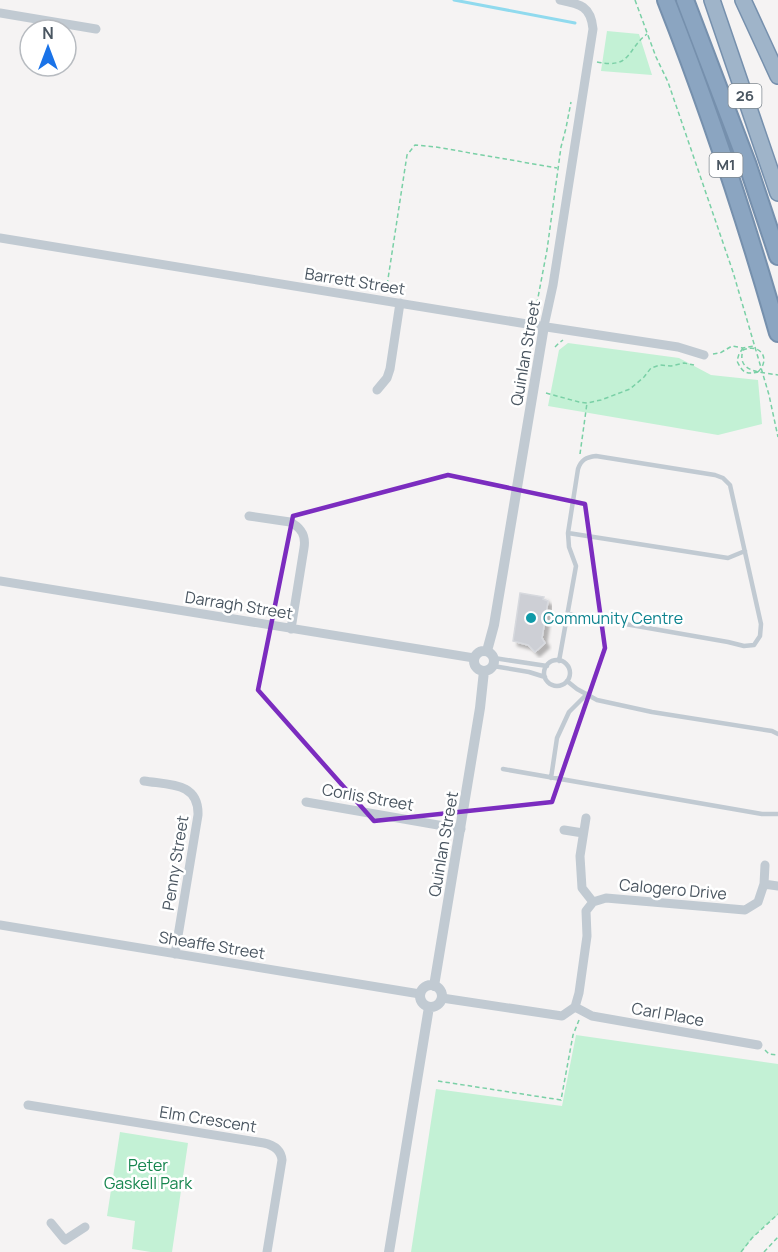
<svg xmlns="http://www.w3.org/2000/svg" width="778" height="1252" font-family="Manrope,sans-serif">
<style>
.green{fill:#c3f1d5}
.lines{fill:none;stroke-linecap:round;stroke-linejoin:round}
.stream{stroke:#90daee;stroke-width:3}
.building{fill:#cdcfd5;stroke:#d7d9de;stroke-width:1.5;filter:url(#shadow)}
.trunk-casing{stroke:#7690ad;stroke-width:18}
.motorway-casing{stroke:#7690ad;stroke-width:20}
.path{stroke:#7ad0a6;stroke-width:1.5;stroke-dasharray:4.5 3;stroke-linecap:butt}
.service{stroke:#c1cad2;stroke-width:4.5}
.minor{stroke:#c1cad2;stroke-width:9}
.tertiary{stroke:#c1cad2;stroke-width:10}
.trunk{stroke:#9fb4c9;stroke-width:15}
.motorway{stroke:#8ba5c1;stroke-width:16}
.path-bridge{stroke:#7ad0a6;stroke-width:1.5;stroke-dasharray:4.5 3;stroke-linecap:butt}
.marked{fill:none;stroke:#7b2cbf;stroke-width:4.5;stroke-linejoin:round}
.culture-dot{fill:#0f9aa8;stroke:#fff;stroke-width:2}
.labels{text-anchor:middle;stroke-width:5;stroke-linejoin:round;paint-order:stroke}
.shield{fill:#fff;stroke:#808990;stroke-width:1.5}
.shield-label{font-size:15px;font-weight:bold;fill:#4a5661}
.street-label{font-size:16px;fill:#4a5661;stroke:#fff}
.culture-label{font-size:16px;fill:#0d838f;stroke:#fff;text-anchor:start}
.park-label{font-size:16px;fill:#17864f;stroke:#fff}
</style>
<defs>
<filter id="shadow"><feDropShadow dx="4.5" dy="4.5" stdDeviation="1.5" flood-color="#0004"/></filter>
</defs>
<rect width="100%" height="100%" fill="#f5f3f3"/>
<path class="green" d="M607,31l32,3 13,41 -51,-4z
M568,343l111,15 32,17 47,5 4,44 -44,11 -170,-29 11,-56z
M576,1035l202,29v151c-14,10 -26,22 -36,37h-331l25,-163 126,17z
M120,1132l68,11 -16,109h-21l-19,-3 3,-28 -28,-5z"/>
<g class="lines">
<path class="stream" d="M454,0l121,23"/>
</g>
<path class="building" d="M520,593l24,4 -1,2 5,2 -6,37 3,5 -10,9 -7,-7 -15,-4z"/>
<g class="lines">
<defs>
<path id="trunk" d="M712,0l66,193
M743,0l35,76"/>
<path id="motorway" d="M666,0c43,109 80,221 112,333
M685,0l62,163 31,93"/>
</defs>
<use href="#trunk" class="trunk-casing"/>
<use href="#motorway" class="motorway-casing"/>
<path class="path" d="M635,0l21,57 12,25 65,190 36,123 9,42
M597,62c35,7 29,-12 50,-28
M386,292l21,-137 8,-10 21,2 121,21
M529,315v-2l7,-5 11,-58 14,-103 5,-19 5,-26
M555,347l4,-4 4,-3
M743,348l-4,6 -2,7c5,11 9,14 21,11
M713,354l7,-1 12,-7 11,2 11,-2
M546,393l33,9 8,1 14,-3 29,-11 14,-12 7,-9 9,-3 11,1 13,-3 10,2
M580,454l7,-51
M765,1050l4,4 9,1
M438,1081l123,19 12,-65 6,-15
M741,1252l11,-14 26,-24
M764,1252l14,-15"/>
<path class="service" d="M568,533l160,25 17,-7
M494,658l53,8
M544 673a13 13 0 1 1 26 0a13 13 0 1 1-26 0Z
M559,661l17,-95 -7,-19 -1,-14 10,-64c3,-9 8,-12 18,-13l119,19 8,3 7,7 31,139 -1,12 -6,9 -10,1 -16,-4 -160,-28
M493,666l36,6 16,5
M567,681l10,8 20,11 55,12 120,19 6,3
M503,769l259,45h16
M551,778l6,-40 12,-26 18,-18"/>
<path class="minor" d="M0,13l96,16
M0,238l527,86 151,23 26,8
M544,326l9,-41 40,-256c-2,-23 -13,-25 -33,-29
M377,390l10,-12 3,-9 10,-66
M249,516l41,6c12,6 16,14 14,26l-13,81
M0,581l474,77
M144,781c25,4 55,1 54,34l-23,139
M306,802l155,27
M586,818l-6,38 2,32 11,14
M564,830l19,3
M764,884l14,2
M0,925l420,69
M442,998l120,18 13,-9 4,-14 8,-57 -1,-25 7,-9 13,-4 139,12 13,-8 6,-18 1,-19
M575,1007l17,9 166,29
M28,1105l236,38c9,2 17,7 18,17l-15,92
M51,1223l14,17 20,-13"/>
<path class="tertiary" d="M474 661a10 10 0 1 1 20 0a10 10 0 1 1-20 0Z
M487,651l7,-26 50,-299
M420 996a11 11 0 1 1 22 0a11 11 0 1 1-22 0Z
M434,986l46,-278 4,-37
M389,1252l40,-245"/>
<use href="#trunk" class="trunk"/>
<use href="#motorway" class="motorway"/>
<path class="path-bridge" d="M758,372c13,-13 3,-29 -15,-22 -7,23 19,22 35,25"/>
</g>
<path class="marked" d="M448,475l137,29 20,144 -53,154 -178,19 -116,-131 35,-174z"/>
<circle class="culture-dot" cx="531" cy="618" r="6"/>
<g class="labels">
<g class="shield">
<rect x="728.5" y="84" width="33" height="24" rx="4.5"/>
<rect x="709.5" y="153" width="33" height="24" rx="4.5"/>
</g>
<g class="shield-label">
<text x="745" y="101">26</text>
<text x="726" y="170">M1</text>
</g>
<g class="street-label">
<text transform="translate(355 281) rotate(9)" y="6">Barrett Street</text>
<text transform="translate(525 353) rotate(-80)" y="6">Quinlan Street</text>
<text transform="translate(239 605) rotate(9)" y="6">Darragh Street</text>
<text transform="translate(368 797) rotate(10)" y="6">Corlis Street</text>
<text transform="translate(443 844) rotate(-80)" y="6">Quinlan Street</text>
<text transform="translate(175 863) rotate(-81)" y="6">Penny Street</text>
<text transform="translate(673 889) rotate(5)" y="6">Calogero Drive</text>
<text transform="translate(212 945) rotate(9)" y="6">Sheaffe Street</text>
<text transform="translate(668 1014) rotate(10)" y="6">Carl Place</text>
<text transform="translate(208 1119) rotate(9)" y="6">Elm Crescent</text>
</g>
<g class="culture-label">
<text x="543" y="624">Community Centre</text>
</g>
<g class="park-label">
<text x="148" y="1171">Peter<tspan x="148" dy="18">Gaskell Park</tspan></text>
</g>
</g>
<g transform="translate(48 48)"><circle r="28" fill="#ffffff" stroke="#b7bbc0" stroke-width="1.5"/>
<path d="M0-4.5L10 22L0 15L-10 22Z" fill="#1a73e8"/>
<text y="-9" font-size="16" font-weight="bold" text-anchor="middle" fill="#4a5661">N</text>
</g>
</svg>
